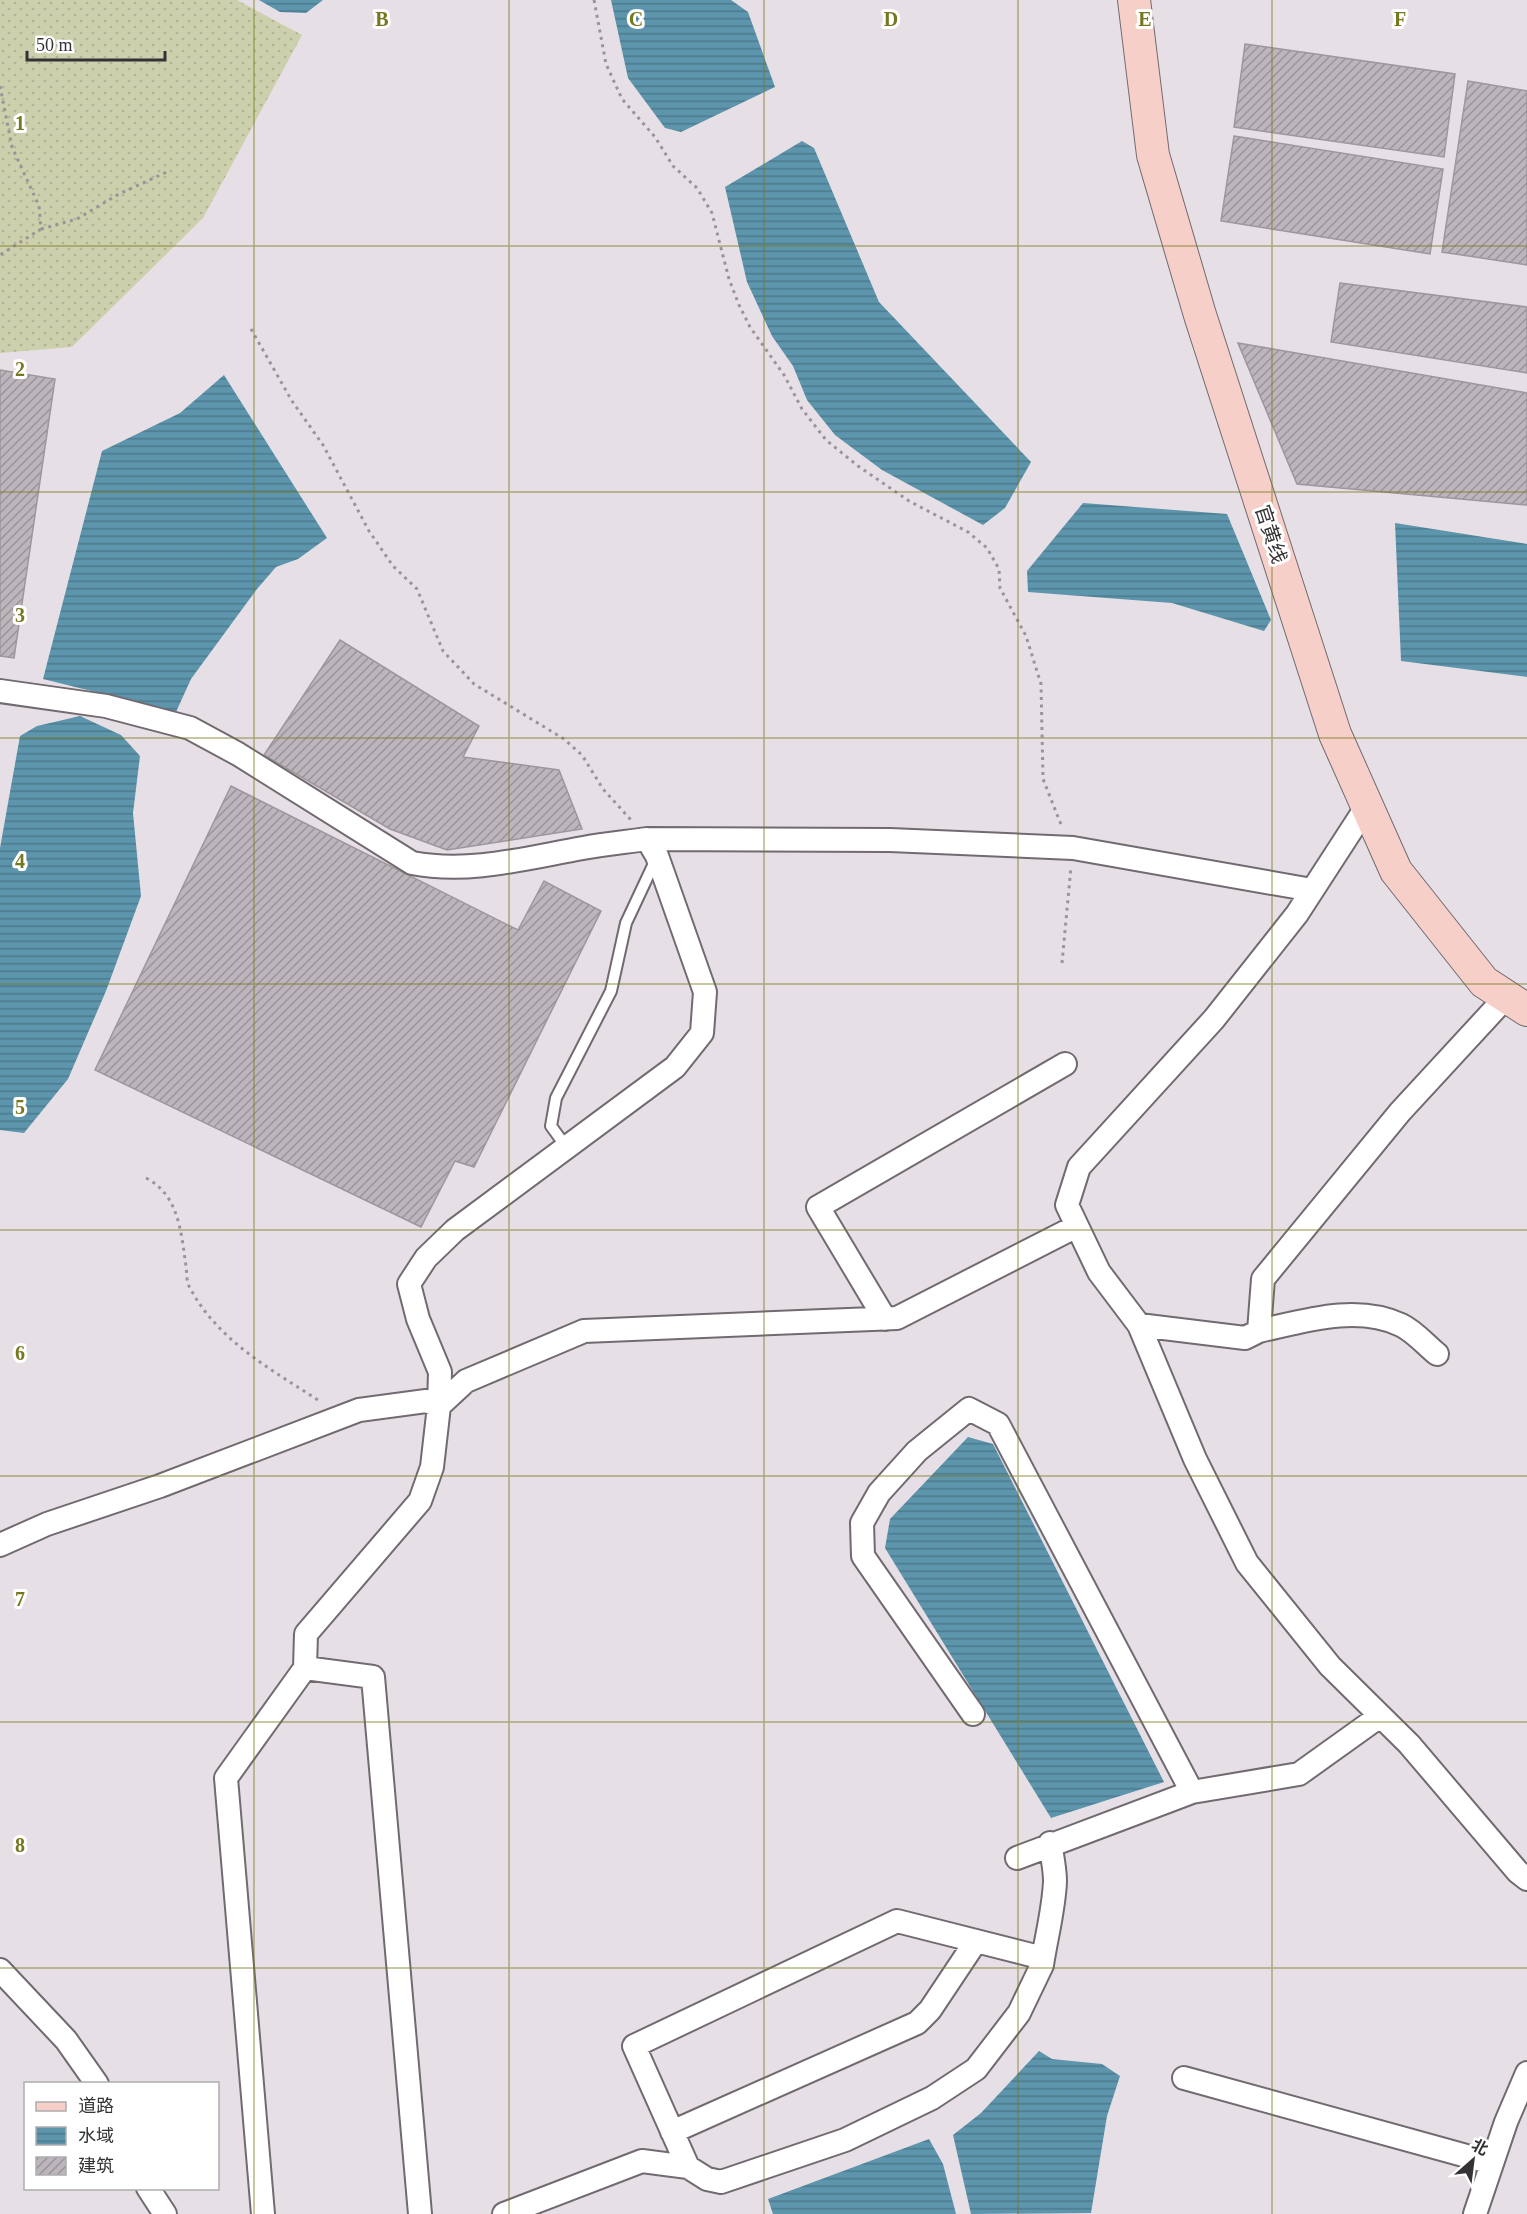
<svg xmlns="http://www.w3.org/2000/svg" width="1527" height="2214" font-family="'Times New Roman','Noto Sans SC',serif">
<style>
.grass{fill:url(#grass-dots)}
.water{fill:url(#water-rules)}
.building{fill:url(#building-hatch);stroke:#9d969c;stroke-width:1.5}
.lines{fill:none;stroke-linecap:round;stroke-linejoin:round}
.lane-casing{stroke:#716a70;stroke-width:14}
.street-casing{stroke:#716a70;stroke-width:26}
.secondary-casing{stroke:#716a70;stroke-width:34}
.path{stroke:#9a9499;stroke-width:3;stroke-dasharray:3 4.5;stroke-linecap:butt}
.lane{stroke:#fff;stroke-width:10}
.street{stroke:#fff;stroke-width:22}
.secondary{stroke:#f6cfc8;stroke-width:32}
.grid{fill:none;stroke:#767820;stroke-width:1.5;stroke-opacity:0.55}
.labels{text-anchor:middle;stroke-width:6;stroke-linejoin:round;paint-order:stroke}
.street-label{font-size:20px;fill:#353235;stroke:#fff}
.grid-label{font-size:20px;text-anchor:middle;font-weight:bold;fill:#767820;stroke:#fff;stroke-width:6;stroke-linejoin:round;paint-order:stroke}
</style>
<defs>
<pattern id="grass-dots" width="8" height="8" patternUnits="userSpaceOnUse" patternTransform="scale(1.5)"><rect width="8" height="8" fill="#cdd0ac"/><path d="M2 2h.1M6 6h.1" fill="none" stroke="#b1b395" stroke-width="1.8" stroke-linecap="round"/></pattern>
<pattern id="water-rules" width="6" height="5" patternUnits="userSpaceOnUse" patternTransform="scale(1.5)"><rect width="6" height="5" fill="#5c95ac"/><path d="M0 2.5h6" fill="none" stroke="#4d7a8d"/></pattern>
<pattern id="building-hatch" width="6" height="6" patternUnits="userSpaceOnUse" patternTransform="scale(1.5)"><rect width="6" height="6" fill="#bdb5bc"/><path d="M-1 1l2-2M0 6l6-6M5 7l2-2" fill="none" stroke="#9a949a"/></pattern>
</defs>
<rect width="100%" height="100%" fill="#e7dfe6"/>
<path class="grass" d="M0,0h237l65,35 -99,183 -131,129 -72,6z"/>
<path class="water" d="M259,0h64l-17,13 -26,-1z
M611,0h120l17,12 27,75 -94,45 -16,-4 -37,-50z
M802,141l12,7 65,154 152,160 -26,46 -22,17 -101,-55 -47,-35 -28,-35 -14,-34 -21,-30 -25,-54 -22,-95z
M224,375l103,163 -29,21 -22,8 -19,22 -66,90 -15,33 -133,-33 59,-228 78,-38z
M1083,503l144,11 44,106 -7,11 -92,-28 -144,-11 -1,-21z
M1395,523l132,21v133l-126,-16z
M80,716l41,19 19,21 -7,57 8,83 -35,95 -38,88 -44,54 -24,-3v-282l20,-112 17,-10z
M968,1437l25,7 171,338 -113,36 -166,-270 5,-29z
M1039,2051l13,8 50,5 18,12 -13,40 -16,97 -120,1 -18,-79 28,-22z
M929,2139l14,25 13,50h-183l-5,-15z"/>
<path class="building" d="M1245,44l210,30 -11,83 -210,-30z
M1468,81l59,10v174l-85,-13z
M1234,136l209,33 -13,85 -209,-33z
M1340,283l187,24v66l-196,-31z
M1238,343l289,50v112l-230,-21z
M0,370l55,9 -41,279 -14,-2z
M340,640l139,86 -16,31 96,13 23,59 -135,21 -57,-21 -126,-74z
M231,786l287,144 26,-49 57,30 -127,256 -19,-6 -34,66 -326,-157z"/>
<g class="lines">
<defs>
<path id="lane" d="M567,1148l-16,-22 5,-28 55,-107 15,-68 30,-64"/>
<path id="street" d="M0,691l106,15 84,22 48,26 174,109c58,11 114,-5 171,-15 21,-4 43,-6 64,-9
M1367,806l-70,108 -83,105 -135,148 -12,38 32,67 40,53 56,134 52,104 83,103 79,78 109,128 9,7
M885,1319l-67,-112 247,-143
M1139,1325l106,13 14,-7 4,-52 137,-167 107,-116
M1259,1331c45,-10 98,-27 142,-6 13,6 25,20 36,29
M0,1545l47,-21 113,-38 199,-76 67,-9 13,5 1,-34 -22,-53 -9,-35 17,-26 29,-28 220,-163 27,-34 3,-41 -48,-136 -10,-17 243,1 183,8 239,42
M305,1668l1,-34 114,-133 12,-34 7,-61 27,-25 118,-50 313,-13 180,-92
M973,1714l-110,-158 -1,-33 17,-30 38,-42 52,-42 29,15 194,368
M1017,1858l175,-66 107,-18 81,-58
M1043,1958l-146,-37 -263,125 54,121 19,12 14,3 124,-42 87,-42 44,-29 43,-56 23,-48c4,-27 12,-56 13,-84 0,-12 -3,-26 -5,-38
M0,1970l66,70 31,44
M1184,2078l308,85
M672,2132l245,-109 13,-13 46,-69
M148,2188l17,26
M263,2214l-37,-436 79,-110 68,9 47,537
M504,2214l138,-53 46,6
M1475,2214l31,-92 21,-49"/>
<path id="secondary" d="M1134,0l19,155 47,160 135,419 61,137 88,111 43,28"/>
</defs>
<use href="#lane" class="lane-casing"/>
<use href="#street" class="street-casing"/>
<use href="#secondary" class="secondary-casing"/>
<path class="path" d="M594,0l12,64 16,35 33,38 18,29 24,22 15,25 17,66 10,26 11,22 34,48 18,34 24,31 32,26 51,35 59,31 19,16 12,21 1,19 26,48 15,48 2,95 19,48
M0,86l12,61 27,59 2,23 -41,26
M41,229l36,-10 42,-25 50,-23
M251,329l41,72 31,44 46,86 24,35 24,23 26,62 31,33 90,55 18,16 21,34 28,31
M1062,963l9,-96
M146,1178c33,17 35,54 40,88 1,7 0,16 4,22 28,53 82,82 131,114"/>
<use href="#lane" class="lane"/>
<use href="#street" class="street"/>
<use href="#secondary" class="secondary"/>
</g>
<path class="grid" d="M254,0v2214M509,0v2214M764,0v2214M1018,0v2214M1272,0v2214M0,246h1527M0,492h1527M0,738h1527M0,984h1527M0,1230h1527M0,1476h1527M0,1722h1527M0,1968h1527"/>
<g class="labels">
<g class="street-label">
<text transform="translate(1271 534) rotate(72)" y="7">官黄线</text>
</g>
</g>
<g class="grid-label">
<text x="382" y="26">B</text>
<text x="636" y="26">C</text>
<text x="891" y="26">D</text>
<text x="1145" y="26">E</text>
<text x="1400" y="26">F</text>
<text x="20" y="130">1</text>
<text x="20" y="376">2</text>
<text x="20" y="622">3</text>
<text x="20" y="868">4</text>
<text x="20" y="1114">5</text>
<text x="20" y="1360">6</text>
<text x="20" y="1606">7</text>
<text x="20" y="1852">8</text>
</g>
<rect x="24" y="2082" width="195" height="108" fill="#ffffff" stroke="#aeadae" stroke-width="1.5"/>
<rect x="36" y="2102" width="30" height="9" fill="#f6cfc8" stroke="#aeadae" stroke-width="1.5"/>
<text x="78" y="2112" font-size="18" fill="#353235">道路</text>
<rect x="36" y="2127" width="30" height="18" fill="url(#water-rules)" stroke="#aeadae" stroke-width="1.5"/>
<text x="78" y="2142" font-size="18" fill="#353235">水域</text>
<rect x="36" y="2157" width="30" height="18" fill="url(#building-hatch)" stroke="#aeadae" stroke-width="1.5"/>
<text x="78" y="2172" font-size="18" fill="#353235">建筑</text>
<g transform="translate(1473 2160) rotate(28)" stroke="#ffffff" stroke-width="4.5" paint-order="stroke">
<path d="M0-4.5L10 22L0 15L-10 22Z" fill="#353235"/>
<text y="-9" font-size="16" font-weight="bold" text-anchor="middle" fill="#353235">北</text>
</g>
<path d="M27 51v9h138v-9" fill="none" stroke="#353235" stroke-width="3"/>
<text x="36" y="51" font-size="18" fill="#353235" stroke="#ffffff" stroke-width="4.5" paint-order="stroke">50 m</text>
</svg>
